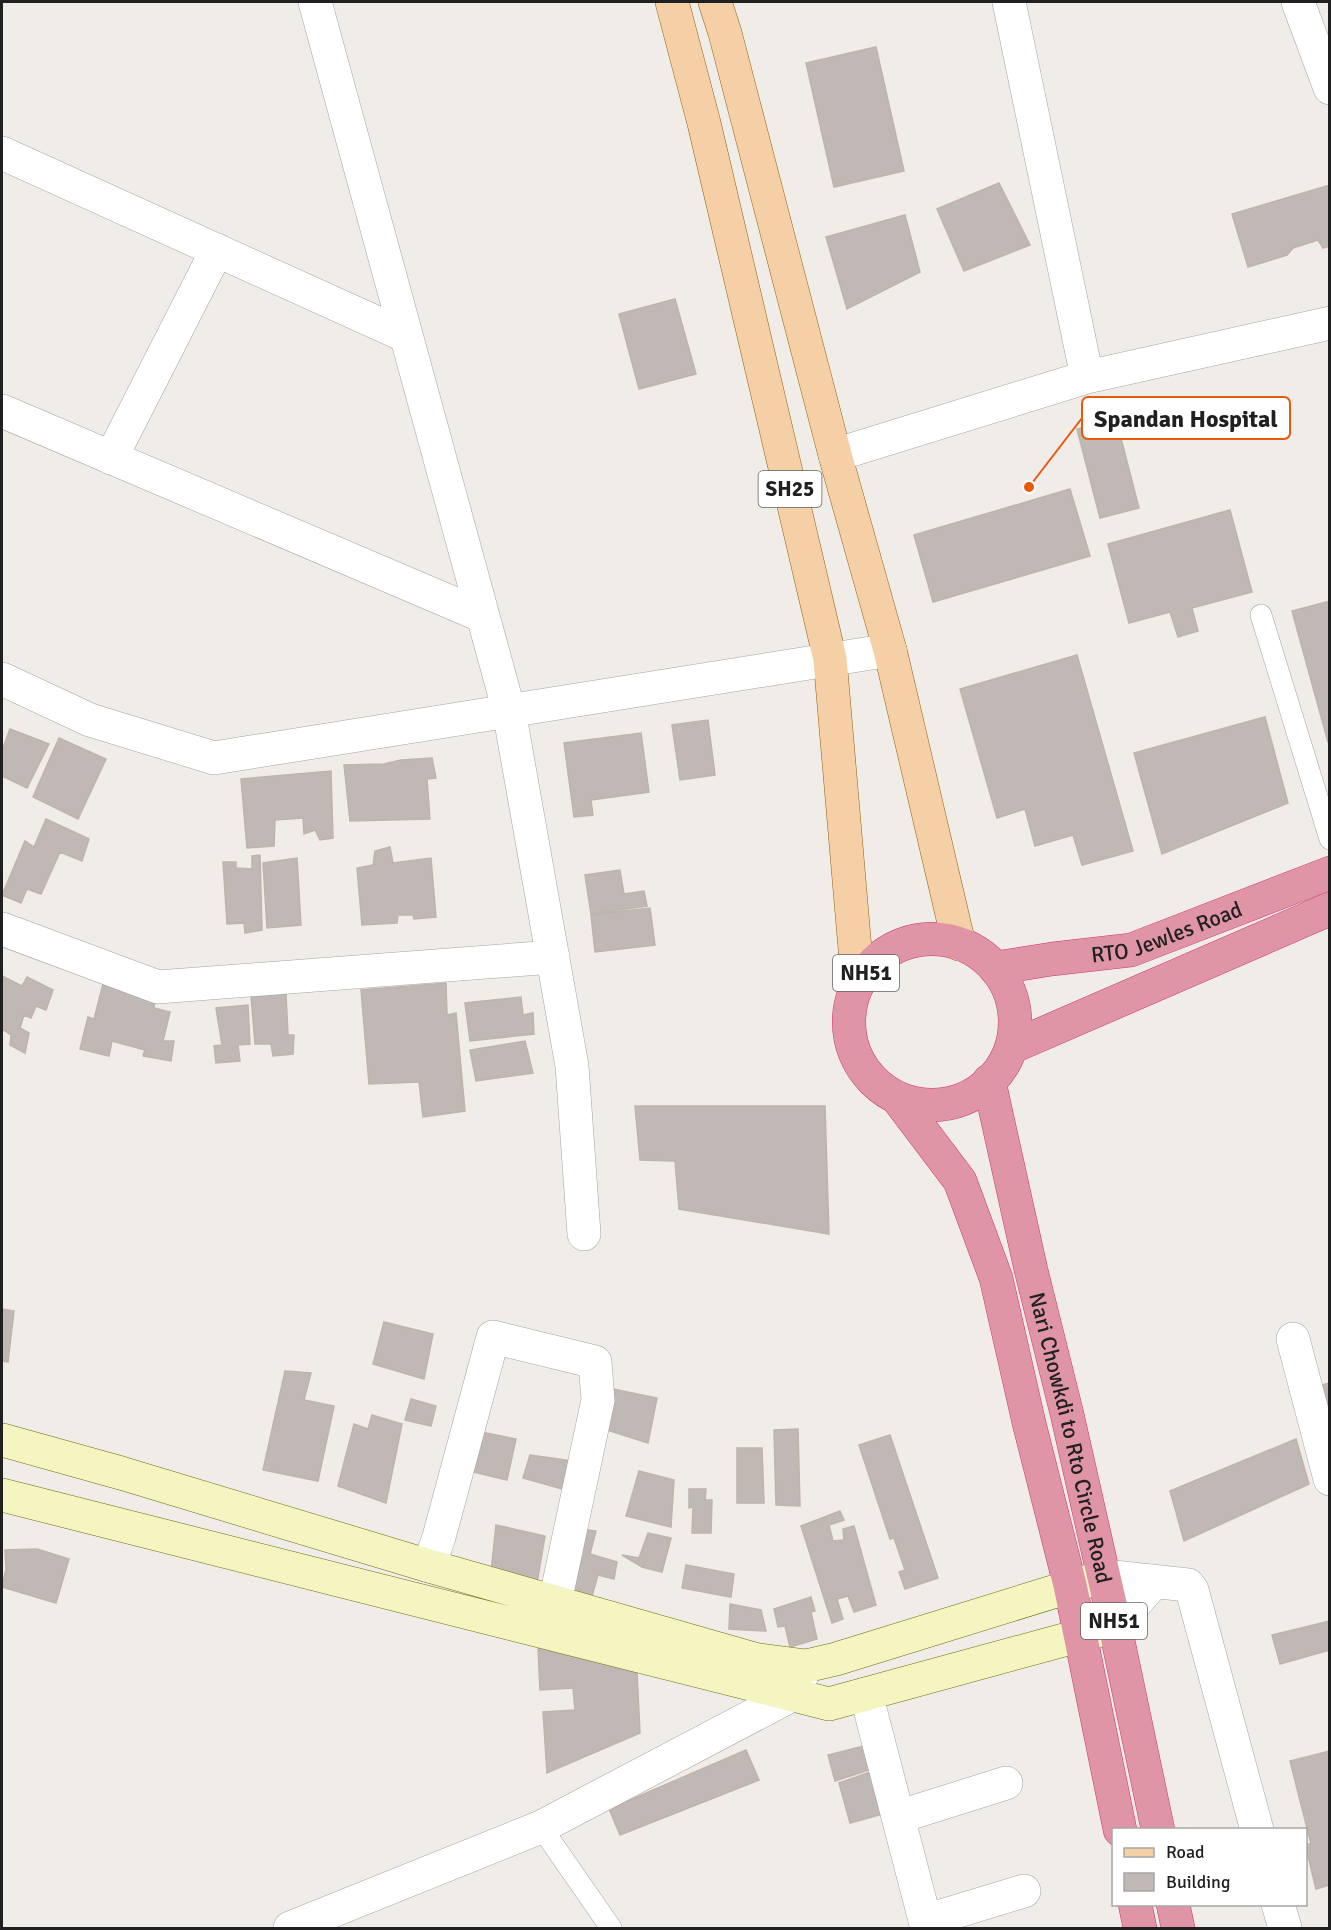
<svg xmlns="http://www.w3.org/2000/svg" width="1331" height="1930" font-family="Signika,sans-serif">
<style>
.building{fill:#c0b8b4;stroke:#c0b3aa;stroke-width:1.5}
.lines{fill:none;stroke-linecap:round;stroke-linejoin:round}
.lane-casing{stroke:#a4a4a4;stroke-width:22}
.street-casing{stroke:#a4a4a4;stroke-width:34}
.secondary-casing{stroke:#68700e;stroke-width:34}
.primary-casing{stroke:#90600c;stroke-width:34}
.highway-casing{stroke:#cd346e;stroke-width:34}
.lane{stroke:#fff;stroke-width:21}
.street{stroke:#fff;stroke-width:33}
.secondary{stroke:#f4f5c0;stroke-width:33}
.primary{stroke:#f5d0a7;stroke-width:33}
.highway{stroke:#e095a6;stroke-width:33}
.labels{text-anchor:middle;stroke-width:6;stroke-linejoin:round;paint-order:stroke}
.shield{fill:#fff;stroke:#636363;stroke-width:1.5}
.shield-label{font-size:21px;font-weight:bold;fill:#202020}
.street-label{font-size:22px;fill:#202020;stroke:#fff}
.leader{fill:none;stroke:#e8590c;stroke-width:2}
.callout-dot{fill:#e8590c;stroke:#fff;stroke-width:2}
.callout{fill:#fff;stroke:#e8590c;stroke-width:2}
.callout-label{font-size:24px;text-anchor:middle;font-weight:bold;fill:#202020}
</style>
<rect width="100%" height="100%" fill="#f0ece7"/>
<path class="building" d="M876,47l28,124 -70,16 -28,-124z
M999,183l31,62 -66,26 -27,-62z
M1330,185v61l-7,2 -5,-8 -25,8 -6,7 -39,12 -16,-53z
M905,215l15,57 -73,37 -21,-72z
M675,299l21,75 -57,15 -20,-75z
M1116,419l23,89 -39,10 -23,-89z
M1070,489l20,67 -157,46 -19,-67z
M1230,510l22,82 -60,16 6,23 -20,6 -8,-25 -41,11 -21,-79z
M1330,601v141h-2l-36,-131z
M1077,655l56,196 -51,14 -9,-30 -38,11 -10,-37 -28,9 -37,-129z
M1265,717l23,86 -126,51 -28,-101z
M708,720l7,55 -35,5 -8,-55z
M10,729l39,15 -22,44 -25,-12v-25z
M641,733l8,59 -58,8 2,15 -19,2 -10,-74z
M59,738l47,21 -28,60 -45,-22z
M432,758l4,20 -9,1 3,40 -80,2 -6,-56 40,-1 17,-4z
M331,771l2,67 -13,2 -5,-10 -11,4 -1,-16 -28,2 -1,26 -27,2 -6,-69z
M46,819l43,20 -7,22 -22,-9 -19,42 -14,-5 -6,14 -19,-8 23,-54 9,6z
M390,847l3,16 38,-5 5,59 -22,2 -1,-4h-15l-1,8 -35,2 -5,-57 16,-3 2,-14z
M260,855l2,75 -17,3 -1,-10 -17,1 -4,-62h13v6l16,1v-13z
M297,858l4,67 -34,3 -4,-65z
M620,870l4,24 20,-3 3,15 -56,8 -6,-39z
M650,908l5,37 -60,7 -4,-37z
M2,976l20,10 5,-9 26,13 -7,20 -10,-4 -5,12 -7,-3 -4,13 9,5 -4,20 -15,-8 1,-10 -9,-6z
M104,980l51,13 -1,15 16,4 -7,29h11l-3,20 -28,-5 2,-6 -33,-9 -3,15 -29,-7 8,-32 6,2z
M446,983l1,32 9,-2 9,98 -42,6 -4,-35 -50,2 -8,-94z
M286,994l2,41h6l-1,19 -20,2 -2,-12h-16l-4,-48z
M521,997l2,18 10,-2 1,21 -64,7 -5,-38z
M248,1005l2,39 -12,1 2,16 -24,2 -2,-17 8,-1 -6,-37z
M525,1041l8,32 -57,8 -6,-31z
M635,1106h190l4,128 -150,-25 -4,-48 -35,-1z
M2,1309l12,2 -6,51 -6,-1z
M384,1322l49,12 -9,45 -51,-15z
M285,1371l26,2 -7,27 30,6 -16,75 -55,-11z
M1330,1383v50l-16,-46z
M613,1389l44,9 -9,45 -44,-14z
M411,1399l25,7 -5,20 -26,-6z
M372,1415l30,9 -16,79 -48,-17 16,-62 14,5z
M798,1429l2,77 -24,-1 -2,-75z
M481,1432l35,7 -9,41 -34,-8z
M890,1435l48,143 -33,11 -6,-17 6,-2 -11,-32 -4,1 -31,-94z
M1296,1439l13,45 -125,57 -14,-50z
M737,1448h25l2,55h-27z
M530,1455l42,6 -6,29 -43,-12z
M639,1471l35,9 -3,47 -45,-11z
M689,1489h17l-1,11h7l-1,33h-19l1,-26 -4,1z
M840,1511l4,9 -15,5 4,16 11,-1 -1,-11 11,-3 22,79 -22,7 -6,-16 -11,3 6,20 -11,4 -31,-97z
M496,1525l49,11 -8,47 -46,-11z
M576,1528l20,3 -6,23 27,8 -3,17 -16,-4 -6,21 -29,-8z
M648,1533l23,5 -9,34 -20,-5 -20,-12 17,3z
M37,1549l32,10 -13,44 -54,-16 4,-18 -1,-19z
M686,1565l48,9 -3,23 -49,-9z
M811,1597l4,14 -4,1 6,27 -27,8 -5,-21 -7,1 -4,-18z
M730,1604l31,6 5,21 -37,-2z
M1330,1621v29l-50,14 -8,-29z
M538,1648l99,24 3,61 -93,40 -4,-61 32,-2 -2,-22 -33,2z
M868,1745l7,23 -40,13 -7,-26z
M746,1750l13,30 -139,55 -11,-26z
M1330,1751v134l-14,4 -10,-41v-4h5l-21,-83z
M876,1770l14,42 -40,11 -11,-40z"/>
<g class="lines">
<defs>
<path id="lane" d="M1261,615l69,224
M541,1827l70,101"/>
<path id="street" d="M315,2l194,709 63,355 12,168
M1009,2l78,375
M1298,2l32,86
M2,153l404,183
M2,411l481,205
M835,455l252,-78 243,-54
M111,458l106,-208
M2,679l88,41 124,38 676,-108
M2,929l156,58 395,-30
M1293,1339l37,140
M429,1566l10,-29 54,-200 102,25 3,38 -43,202 -10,26
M1104,1576l84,9 4,5 65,240
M1115,1626l38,-43
M866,1694l61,234
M898,1817l108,-34
M1278,1904l7,24
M925,1921l99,-30
M290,1928l251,-101 251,-132 10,-20"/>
<path id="secondary" d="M2,1440l119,33 308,93 329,94 48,6 30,-7 262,-81
M2,1495l827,209 286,-78"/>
<path id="primary" d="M672,2l32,121 126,536 28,325
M715,2l10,31 110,422 55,195 69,294"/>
<g id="highway">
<circle cx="932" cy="1022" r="83"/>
<path id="s1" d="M995,968l57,-9 79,-9 199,-77"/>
<path d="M1012,1047l318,-138"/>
<path id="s2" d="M989,1081l42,189 36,144 48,212 43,204"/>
<path d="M898,1099l62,82 36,97 33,145 41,162 50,245"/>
<path d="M1135,1904l5,24"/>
<path d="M1173,1904l5,24"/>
</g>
</defs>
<use href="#lane" class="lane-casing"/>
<use href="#street" class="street-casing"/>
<use href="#secondary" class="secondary-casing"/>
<use href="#primary" class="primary-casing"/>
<use href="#highway" class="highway-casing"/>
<use href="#lane" class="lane"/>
<use href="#street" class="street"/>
<use href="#secondary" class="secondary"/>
<use href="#primary" class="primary"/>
<use href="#highway" class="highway"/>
</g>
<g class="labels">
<g class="shield">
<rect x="758.5" y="471" width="63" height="36" rx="4.5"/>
<rect x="833" y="955" width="66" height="36" rx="4.5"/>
<rect x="1081" y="1603" width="66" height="36" rx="4.5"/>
</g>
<g class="shield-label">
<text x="790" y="496">SH25</text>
<text x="866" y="980">NH51</text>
<text x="1114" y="1628">NH51</text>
</g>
<g class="street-label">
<text dy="8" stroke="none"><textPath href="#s1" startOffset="176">RTO Jewles Road</textPath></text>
<text dy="8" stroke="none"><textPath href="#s2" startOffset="366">Nari Chowkdi to Rto Circle Road</textPath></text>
</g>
</g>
<path class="leader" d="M1029 487L1082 418"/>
<circle class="callout-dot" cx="1029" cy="487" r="6"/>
<rect class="callout" x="1082" y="397" width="208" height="42" rx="6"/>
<g class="callout-label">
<text x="1186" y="427">Spandan Hospital</text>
</g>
<rect width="1331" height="1930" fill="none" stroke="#202020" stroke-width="6"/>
<rect x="1112" y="1828" width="195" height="78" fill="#ffffff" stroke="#a6a6a6" stroke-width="1.5"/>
<rect x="1124" y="1848" width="30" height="9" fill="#f5d0a7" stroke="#a6a6a6" stroke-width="1.5"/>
<text x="1166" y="1858" font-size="18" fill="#202020">Road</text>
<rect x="1124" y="1873" width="30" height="18" fill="#c0b8b4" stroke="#a6a6a6" stroke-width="1.5"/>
<text x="1166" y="1888" font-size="18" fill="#202020">Building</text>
</svg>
